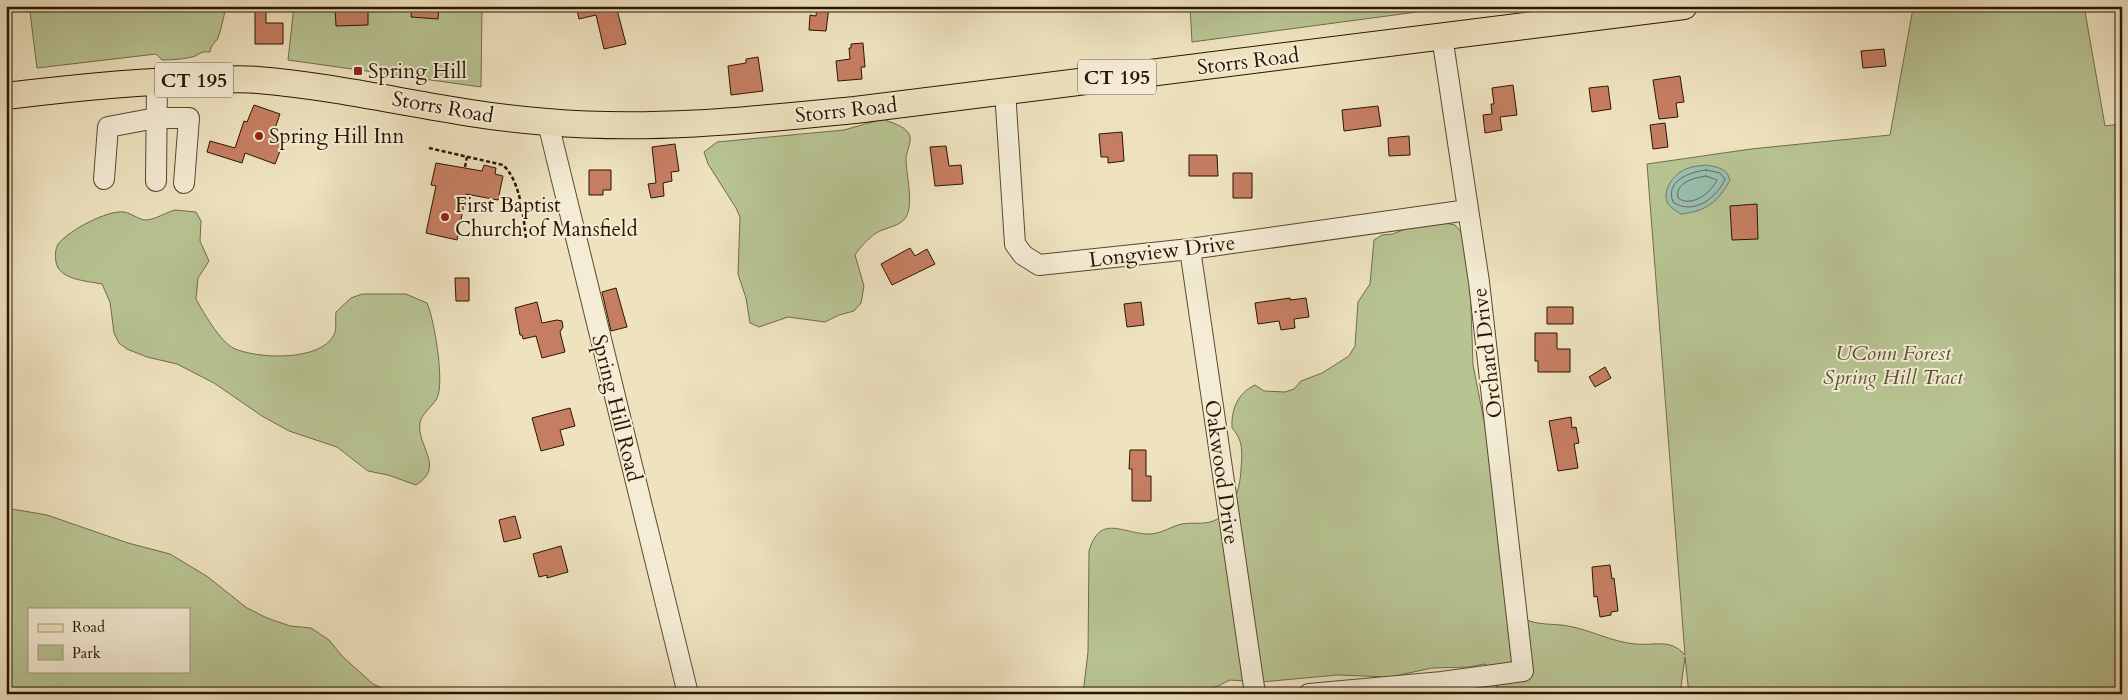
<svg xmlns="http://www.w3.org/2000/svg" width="2128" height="700" font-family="Cardo,serif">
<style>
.green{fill:#b8c392;stroke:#716c49;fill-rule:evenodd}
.water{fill:#9abeae;stroke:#6d7a68}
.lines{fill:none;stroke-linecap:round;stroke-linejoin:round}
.shore{stroke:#626a57;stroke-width:1}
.building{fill:#c67e62;stroke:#2a1500}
.minor-casing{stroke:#5b4830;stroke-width:22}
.major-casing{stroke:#2a1500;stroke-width:28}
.path{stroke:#2a1500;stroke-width:2.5;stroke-dasharray:4 2.5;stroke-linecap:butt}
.minor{stroke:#f4ecd5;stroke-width:20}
.major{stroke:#eee2bf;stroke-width:26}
.poi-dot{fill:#8f2418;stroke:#f4ecd5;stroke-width:2}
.labels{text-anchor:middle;stroke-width:4;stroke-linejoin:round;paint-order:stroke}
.shield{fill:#f4ecd5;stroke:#675640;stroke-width:1}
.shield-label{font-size:20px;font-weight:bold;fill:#2a1500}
.street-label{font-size:21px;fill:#2a1500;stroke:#f4ecd5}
.poi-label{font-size:21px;fill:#2a1500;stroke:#f4ecd5;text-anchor:start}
.park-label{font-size:21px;font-style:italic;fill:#5c5233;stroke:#f4ecd5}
</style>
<rect width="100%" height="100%" fill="#eee2bf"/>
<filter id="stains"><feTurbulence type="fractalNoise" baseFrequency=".004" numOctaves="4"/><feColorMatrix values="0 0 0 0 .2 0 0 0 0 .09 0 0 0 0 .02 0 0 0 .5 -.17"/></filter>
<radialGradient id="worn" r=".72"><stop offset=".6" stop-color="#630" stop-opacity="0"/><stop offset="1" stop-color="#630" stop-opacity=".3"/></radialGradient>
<path class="green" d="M19,6h208c-4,10 -5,22 -9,32 -3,5 -7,7 -8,14 -7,-1 -9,1 -15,4 -8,3 -24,4 -33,4l-6,-6 -119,14 -7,-56 -11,-1z
M294,6h188l-1,81 -193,-27z
M1190,6h272l-270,36z
M1963,6h121l21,120 17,-2v570h-433l-4,-37 -4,30 -3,7h-180l-5,-26 -9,-4 -15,3 -37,1 -42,9 -52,-2 -77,7 -31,-2 -28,14h-119l5,-42 1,-101c11,-38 34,-17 60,-17 13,0 22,-8 33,-10 10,-2 21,1 31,-3 20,-7 27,-32 28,-51 1,-17 3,-29 -9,-42 -1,-19 6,-35 23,-43l9,6 21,1 9,-3 7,-8 21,-8 27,-17 6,-10 3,-44 12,-18 4,-44 8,-5 11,-1 19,-8 33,-3 10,2 7,8 7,19 4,113 50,253c14,8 29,5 45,8 23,4 44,16 67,18 21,2 35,-6 50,11l-38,-491 104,-15 139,-14 23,-127z
M883,119c8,4 21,6 26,15 4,6 -3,18 -3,25 0,15 8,45 0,58 -6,10 -20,10 -30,16 -7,5 -16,14 -21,22l9,31 -3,17 -7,8 -15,4 -14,7 -37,-5 -29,10 -9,-4 -4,-25 -8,-24 2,-57 -4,-9 -28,-44 -4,-12 13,-10 127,-12z
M175,210l21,2 5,9 -1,20 9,20 -11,17 -2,21c7,13 24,42 37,49 23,11 87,14 101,-13 3,-6 1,-16 2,-23l15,-14 11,-4h44l21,9c7,15 18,80 10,95 -4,8 -16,16 -17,25 -4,22 26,44 -4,62l-28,-10 -20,-4 -31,-24 -48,-16 -27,-15 -48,-33 -37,-19 -30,-7 -20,-8 -8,-6 -5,-10 -4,-31 -8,-18c-15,-3 -43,-4 -46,-22 -1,-6 -1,-14 3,-19 11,-13 48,-33 65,-31 7,1 15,8 22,8 8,0 21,-8 29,-10z
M6,508l41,7 81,28 42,11 38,23 39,31 20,10 23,8 21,2 18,12 13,16 31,28 22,10h-389zM29,609h160v62h-160z"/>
<path class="water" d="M1706,165c11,2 21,3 24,15 -12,22 -23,31 -49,34 -5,-3 -10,-6 -13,-10 -7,-14 6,-30 18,-35 6,-3 14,-3 20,-4z"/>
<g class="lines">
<path class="shore" d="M1706,170l14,3 5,6c-8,19 -32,37 -52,23 -8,-21 16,-30 33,-32z
M1706,176l11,4c-6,13 -26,28 -39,18 -3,-16 16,-20 28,-22z"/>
</g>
<path class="building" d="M335,6h33v19l-32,1z
M412,6h27l-1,13 -27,-2z
M576,6h40l10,38 -22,5 -8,-34 -17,4z
M817,6l12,1 -3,24 -17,-1 1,-15 6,1z
M255,7h11v16h17v21h-28z
M863,43l2,24h-4l1,12 -24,2 -2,-20 14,-2 -1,-11h2v-4z
M1884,49l2,17 -23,2 -2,-17z
M758,57l5,34 -32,4 -3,-29 18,-3v-4z
M1680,76l4,26 -8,1 2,14 -19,2 -6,-39z
M1513,85l4,30 -17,2 2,13 -17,3 -2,-18 9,-1 -1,-10h3l-2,-16z
M1608,86l3,23 -19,3 -3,-24z
M254,105l26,9 -7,20 12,4 -10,26 -30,-11 -3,10 -35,-11 3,-11 25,7 9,-27 3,1z
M1378,106l3,20 -37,5 -2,-21z
M1665,123l3,24 -15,2 -3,-24z
M1122,132l2,29 -16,2v-6h-7l-2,-23z
M1409,136l1,19 -21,1 -1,-18z
M675,144l4,27 -8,1 1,9 -9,2 1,13 -13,2 -3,-14 8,-1 -4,-36z
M946,146l3,20 12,-1 2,19 -28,2 -5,-39z
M1189,155h28l1,21h-29z
M436,163l46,8 2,-6 12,3 -1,6 8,2 -5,24 -32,-6 -9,46 -31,-7 10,-47 -5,-1z
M589,170h22v20h-8v5h-14z
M1233,173h19v25h-19z
M1757,204l1,35 -26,1 -2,-34z
M910,248l5,8 12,-7 8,15 -43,21 -11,-21z
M455,278h14v23h-13z
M616,288l11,39 -16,4 -9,-39z
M1290,298v2l16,-2 3,19 -15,2 1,9 -14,2 -2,-9 -21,3 -3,-21z
M537,302l5,21 15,-3 5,1 1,6 -3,5 5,20 -23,6 -6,-22 -13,3 -1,-4h-2l-5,-27z
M1141,302l3,23 -17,2 -3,-23z
M1547,307h26v17h-26z
M1535,333h22v16h13v23h-32v-11h-3z
M1605,367l6,11 -16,9 -6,-10z
M570,408l5,18 -15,4 4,15 -23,6 -9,-33z
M1571,417l1,11 4,-1 3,16 -5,1 4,24 -20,3 -9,-50z
M1130,450h16v26h5v25h-19v-32h-3z
M515,516l6,22 -17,4 -5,-22z
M561,546l7,26 -21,6v-3l-8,2 -6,-23z
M1610,565l2,14 2,-1 4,33 -7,1v3l-11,2 -3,-21 -3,1 -2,-30z"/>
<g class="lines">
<defs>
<path id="minor" d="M1005,91l10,153 8,11 16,10 151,-16 278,-39
M548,123l140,571
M104,179l4,-52 48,-9h33l-5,65
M156,181l1,-100
M1190,249l65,445
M1309,694l133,-12 81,-11 -44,-389 -37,-246"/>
<path id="major" d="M6,96c66,-8 131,-15 197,-16 18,0 37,-2 55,0 97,8 192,35 289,42 103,9 206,-2 308,-12l829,-104"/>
</defs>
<use href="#minor" class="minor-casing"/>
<use href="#major" class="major-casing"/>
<path class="path" d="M429,148l74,17c17,15 21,53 23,75
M465,167l2,-10"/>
<use href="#minor" class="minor"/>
<use href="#major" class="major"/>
</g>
<g class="poi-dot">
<rect x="353" y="66" width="10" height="10" rx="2.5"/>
<circle cx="259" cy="136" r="5"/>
<circle cx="445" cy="217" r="5"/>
</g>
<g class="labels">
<g class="shield">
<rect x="1078" y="59.5" width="78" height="35" rx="4"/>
<rect x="155" y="62.5" width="78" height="35" rx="4"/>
</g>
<g class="shield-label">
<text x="1117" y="84">CT 195</text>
<text x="194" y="87">CT 195</text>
</g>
<g class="street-label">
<text transform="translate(1248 61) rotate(-7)" y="7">Storrs Road</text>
<text transform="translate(443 107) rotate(10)" y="7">Storrs Road</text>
<text transform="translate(846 110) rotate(-6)" y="7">Storrs Road</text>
<text transform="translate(1162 251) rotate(-7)" y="7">Longview Drive</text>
<text transform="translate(1487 353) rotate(-97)" y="7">Orchard Drive</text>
<text transform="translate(617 408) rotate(76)" y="7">Spring Hill Road</text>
<text transform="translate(1222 472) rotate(82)" y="7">Oakwood Drive</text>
</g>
<g class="poi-label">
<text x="368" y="78">Spring Hill</text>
<text x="269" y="143">Spring Hill Inn</text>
<text x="455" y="212">First Baptist<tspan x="455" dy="24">Church of Mansfield</tspan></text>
</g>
<g class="park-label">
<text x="1893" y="360">UConn Forest<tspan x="1893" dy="24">Spring Hill Tract</tspan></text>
</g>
</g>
<rect width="2128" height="700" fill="none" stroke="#eee2bf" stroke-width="25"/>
<rect x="8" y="8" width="2113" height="685" fill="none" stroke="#2a1500" stroke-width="2.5"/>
<rect x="12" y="12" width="2103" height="675" fill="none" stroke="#2a1500"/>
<rect x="28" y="608" width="162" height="65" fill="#f4ecd5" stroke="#a39680"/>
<rect x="38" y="624" width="25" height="8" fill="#eee2bf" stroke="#a39680"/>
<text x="72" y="632" font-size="15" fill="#2a1500">Road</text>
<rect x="38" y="645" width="25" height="15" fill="#b8c392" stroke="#a39680"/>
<text x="72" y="658" font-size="15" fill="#2a1500">Park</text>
<rect width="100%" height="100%" filter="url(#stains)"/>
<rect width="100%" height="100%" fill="url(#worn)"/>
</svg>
